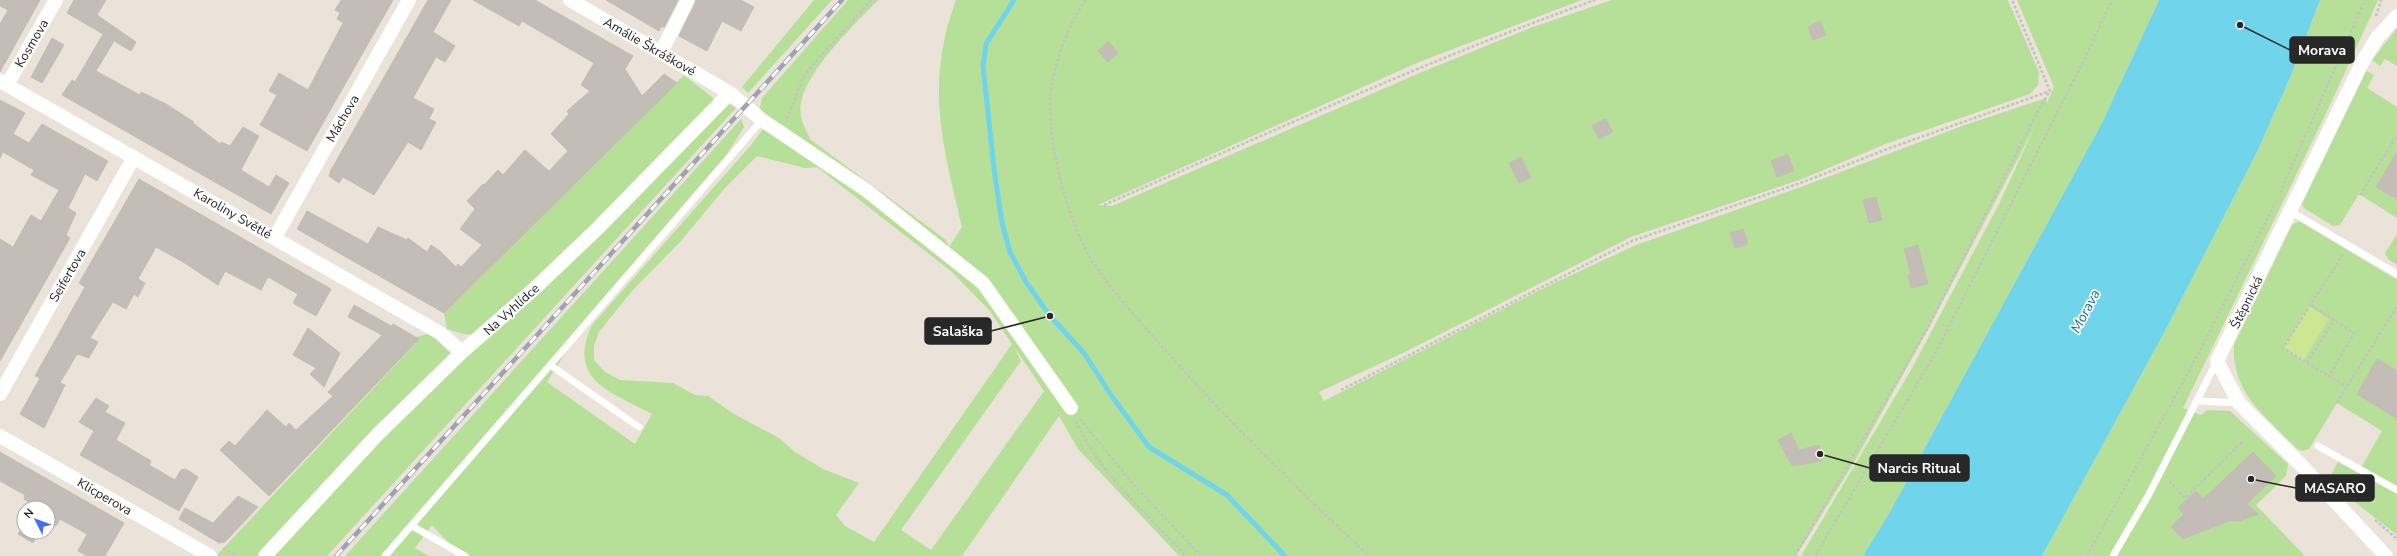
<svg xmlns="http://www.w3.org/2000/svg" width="2397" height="556" font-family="'Nunito Sans',sans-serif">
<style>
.green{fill:#b6e098;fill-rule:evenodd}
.pitch{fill:#cbe794}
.water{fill:#70d4ea}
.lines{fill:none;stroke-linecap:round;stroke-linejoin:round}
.stream{stroke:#70d4ea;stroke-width:5}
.building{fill:#c3bcb7;stroke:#c6beb4}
.path{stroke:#c3c3c3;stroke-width:2.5;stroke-dasharray:3 2;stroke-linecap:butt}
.lane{stroke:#fff;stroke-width:7}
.street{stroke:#fff;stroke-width:14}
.rail-casing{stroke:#9ea2b2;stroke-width:4.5}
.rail{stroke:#fff;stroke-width:3;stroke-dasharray:9;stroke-linecap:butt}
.labels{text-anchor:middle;stroke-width:3.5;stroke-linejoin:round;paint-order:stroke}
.street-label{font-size:13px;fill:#282828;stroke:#fff}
.water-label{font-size:14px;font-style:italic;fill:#117194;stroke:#fff}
.leader{fill:none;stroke:#282828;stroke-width:1.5}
.callout-dot{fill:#282828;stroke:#fff;stroke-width:1.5}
.callout{fill:#282828;stroke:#282828;stroke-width:1.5}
.callout-label{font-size:14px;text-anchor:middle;font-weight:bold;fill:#fff}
</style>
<rect width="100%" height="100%" fill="#ebe2da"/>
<path class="green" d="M814,0h18l-84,93 -6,-6z
M848,0h30c-24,26 -84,80 -77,117 2,8 6,16 10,23l135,100 3,7 13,-20c-20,-84 -37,-143 -6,-227h626l-163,62 -321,143 14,1 310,-134 108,-44 82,-28h396l31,72 -1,13 -8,9 -142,49 -86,36 -171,58 -226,115 -86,40 5,9 228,-117 84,-39 165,-58 161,-61 84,-28 1,5 7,-16 -37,-87h142l-57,123 -211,387 -28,46h-62l110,-186 88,-166 36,-78 -110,209 -72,129 -57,92h-617l-101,-107 -19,-33 -97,140h-501l-29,-31 -17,23 14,8h-84l396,-437 3,8 -17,27 -136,158 -44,70 88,62 17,-30c-40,-22 -86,-33 -60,-89l160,-181 11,-15 -3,-22 2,-9zM757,156l48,12 12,-1 135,105 37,38 23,34 -138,198 -29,-16 -9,-11 23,-32 -36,-14 -28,-17 -16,-14 -45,-24 -26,-18 -13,-1 -22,-12 -53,-3 -15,-8 -11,-12v-14l5,-14 32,-40 50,-51 43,-52zM1015,348l29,43 -113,159 -30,-20 120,-169z
M2320,0h58l-47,103 -148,305 18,7 6,-5 23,1 58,53 -2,12 -30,29 49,51h-263l123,-225 92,-179 35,-79z
M2397,28v38l-12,-7 -5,7 -8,-6z
M2366,71l8,4 -7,13 30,19v111l-38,-24 -19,31 -7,1 -29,-18 -2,-4z
M684,75l39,31 6,-2 7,4 -409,448h-111l200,-213v-6l14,-4 29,29 28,-25 -24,-3 -16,-5 -3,-16z
M2299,221l98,59v255l-69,-54 10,-19 20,11 24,-42 -45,-28 -28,46 -7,2 -6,-3c-30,-32 -65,-55 -62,-103l58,-120z
M2397,234v31l-9,-6 -3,-6z"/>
<path class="pitch" d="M2309,306l20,13 -26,42 -20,-13z"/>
<path class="water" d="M2159,0h161l-28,73 -35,79 -92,179 -123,225h-179l28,-46 211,-387z"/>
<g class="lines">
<path class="stream" d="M1014,0l-28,44 -3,22 11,103 8,54 8,29 16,30 24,34 34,37 27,42 38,52 78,48 58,61"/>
</g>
<path class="building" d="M0,0h40l-40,72v-48l8,-14 -8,-4z
M74,0h32l-9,15 39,27 -5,9 -17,-10 -18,30 44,24 1,-3 25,12 28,18 -1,1 27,21 1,-2 9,4 13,-19 16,9 -18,34 28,17 7,-12 13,8 -18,31 -209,-119 10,-15 3,2 28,-48 -36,-21z
M341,0h52l-86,151 -47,-26 17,-30 -8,-4 10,-18 29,17 35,-67 -6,-4 3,-6 -5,-3z
M428,0h23l-18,32 22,14 -10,16 -9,-5 -23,41 21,11 -5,10 7,3 -15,28 -13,-8 -34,53 -31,-18 -4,6 -10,-7 2,-6z
M473,0h62l98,56 -8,13 17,27 22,-22 13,9 -233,230 -147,-84 10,-18 61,33 10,-17 29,13 1,-2 19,14 4,-7 9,6 16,16 2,-3 3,3 21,-22 -22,-16 15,-20 -8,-8 16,-17 1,1 14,-15 5,5 22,-25 24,21 19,-20 -17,-17 18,-20 -2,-3 23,-20 -9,-6 13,-22 -72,-42 -3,5z
M606,0h72l-14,28 -3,-2 -2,5z
M696,0h45l13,7 -13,24 -19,-10 -15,30 -28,-15z
M1820,21l6,14 -13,5 -5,-13z
M52,38l12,7 -22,38 -11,-6z
M1108,41l10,12 -10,9 -10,-11z
M0,100l25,13 -12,21 16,9 13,-19 66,37 -11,20 -12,-7 -17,34 8,5 -10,22 4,3 -70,123v-122l13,8 18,-32 10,6 18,-31 -28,-15 3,-5 -31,-18 -3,6z
M1606,119l7,13 -14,7 -7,-14z
M2397,152v47l-21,-12z
M1788,154l6,17 -17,6 -6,-16z
M1521,157l10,21 -12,5 -10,-20z
M139,179l192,110 -15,27 -23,-13 5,-9 -30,-17 -7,13 -36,-19 -7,14 -35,-23 -27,-15 -18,32 7,4 -7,14 -4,-3 -8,15 -13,-7 -23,36 8,4 -9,16 -12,-4 -17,29 5,2 -21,43 -24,-14 20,-36 -5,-2 50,-89 -6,-4z
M1876,197l6,23 -13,3 -6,-23z
M1743,229l5,15 -13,4 -5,-15z
M1918,245l10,39 -17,4 -3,-13h3l-7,-26z
M354,305l37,21 2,-2 26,15 -150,157 -49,-46 9,-9 6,5 32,-36 19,17 3,-4 7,7 37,-34 -5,-4 54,-57 -34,-18z
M308,328l32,25 -16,34 -14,-13 6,-6 -23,-13z
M2377,359l20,12v48l-40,-25z
M96,398l13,8 -4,6 20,11 -9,17 35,21 -2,4 26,15 6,-10 5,-1 12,8 -19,34 -99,-56 14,-24 -15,-9z
M1791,433l8,17 20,-5 3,16 -30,5 -14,-26z
M0,452l124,71 -19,33h-18l-9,-5 9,-17 -27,-15 -4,7 -8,-5v-13h-14l1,-2 -11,-7 1,-4 -25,-14z
M2253,452l23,24 -29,28 11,10 -18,7h-11l-46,18 -12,-12 13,-13 -6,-6 18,-17 7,8z
M238,496l20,11 -33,35 -6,1 -40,-24 6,-11 28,15z
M24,524v8h15l-6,11 -15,-9z"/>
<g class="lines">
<path class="path" d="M1086,0c-18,23 -34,69 -36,99 -2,46 18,124 43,163 21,32 49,62 74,90 64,72 132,138 202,204
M2376,16l5,-16
M787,119l18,-45 66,-74
M2280,193l85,-193
M2360,195l37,-60
M1104,205c162,-71 324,-145 491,-205
M2343,254l-60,94 64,39
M2311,305l43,28 -25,43
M2307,363l27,-43
M1341,390l291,-149 171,-59 87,-34 160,-57
M2337,403l60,-97
M1080,419l53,65 68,72
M1076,421c22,51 72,94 110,135
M2169,481l16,17 58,-57
M2375,520l22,19
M223,548l14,8
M1795,556l131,-225 112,-220 12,-20 -38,-91
M1815,556l121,-204 155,-306 21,-46
M2087,556l113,-205 76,-150"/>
<path class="lane" d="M2290,211l107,63
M550,365l89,62
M2198,401l41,2
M2318,446l79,44
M412,526l53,30
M385,556l377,-436
M2113,556l35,-60 69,-135"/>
<path class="street" d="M570,0l160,93 32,27 104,70 117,93 88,125
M661,52l27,-52
M0,81l440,252 22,19
M7,85l49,-85
M275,237l134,-237
M0,394l134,-237
M0,436l210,120
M265,556l112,-121 85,-83 71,-62 65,-62 132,-135
M2386,556l-83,-89 -64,-64 -22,-42 146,-300 14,-23 20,-22"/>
<defs>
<path id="rail" d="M336,556l506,-556"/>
</defs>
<use href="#rail" class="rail-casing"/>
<use href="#rail" class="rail"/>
</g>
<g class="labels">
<g class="street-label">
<text transform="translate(31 43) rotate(-60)" y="5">Kosmova</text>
<text transform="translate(650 46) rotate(30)" y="5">Amálie Škráškové</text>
<text transform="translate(342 118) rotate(-60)" y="5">Máchova</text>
<text transform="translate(233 213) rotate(30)" y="5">Karoliny Světlé</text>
<text transform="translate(67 275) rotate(-60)" y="5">Seifertova</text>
<text transform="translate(2246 302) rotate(-64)" y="5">Štěpnická</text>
<text transform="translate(511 309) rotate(-42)" y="5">Na Vyhlídce</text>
<text transform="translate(105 496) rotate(30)" y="5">Klicperova</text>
</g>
<g class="water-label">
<text transform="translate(2085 311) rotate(-62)" y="5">Morava</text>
</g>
</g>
<path class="leader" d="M2240 25L2290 50M1050 316L991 331M1820 454L1870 468M2251 479L2296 488"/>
<g class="callout-dot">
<circle cx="2240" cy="25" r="4"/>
<circle cx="1050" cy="316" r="4"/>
<circle cx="1820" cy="454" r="4"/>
<circle cx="2251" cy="479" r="4"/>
</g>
<g class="callout">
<rect x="2290" y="37" width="64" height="26" rx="4"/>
<rect x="925" y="318" width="66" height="26" rx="4"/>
<rect x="1870" y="455" width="99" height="26" rx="4"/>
<rect x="2296" y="475" width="78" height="26" rx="4"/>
</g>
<g class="callout-label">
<text x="2322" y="55">Morava</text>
<text x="958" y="336">Salaška</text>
<text x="1919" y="473">Narcis Ritual</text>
<text x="2335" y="493">MASARO</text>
</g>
<g transform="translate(36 520) rotate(312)"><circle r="19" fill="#ffffff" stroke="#a9a9a9"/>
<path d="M0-3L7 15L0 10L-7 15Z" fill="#3e6ff4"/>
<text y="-6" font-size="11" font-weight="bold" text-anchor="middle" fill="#282828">N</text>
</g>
</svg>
